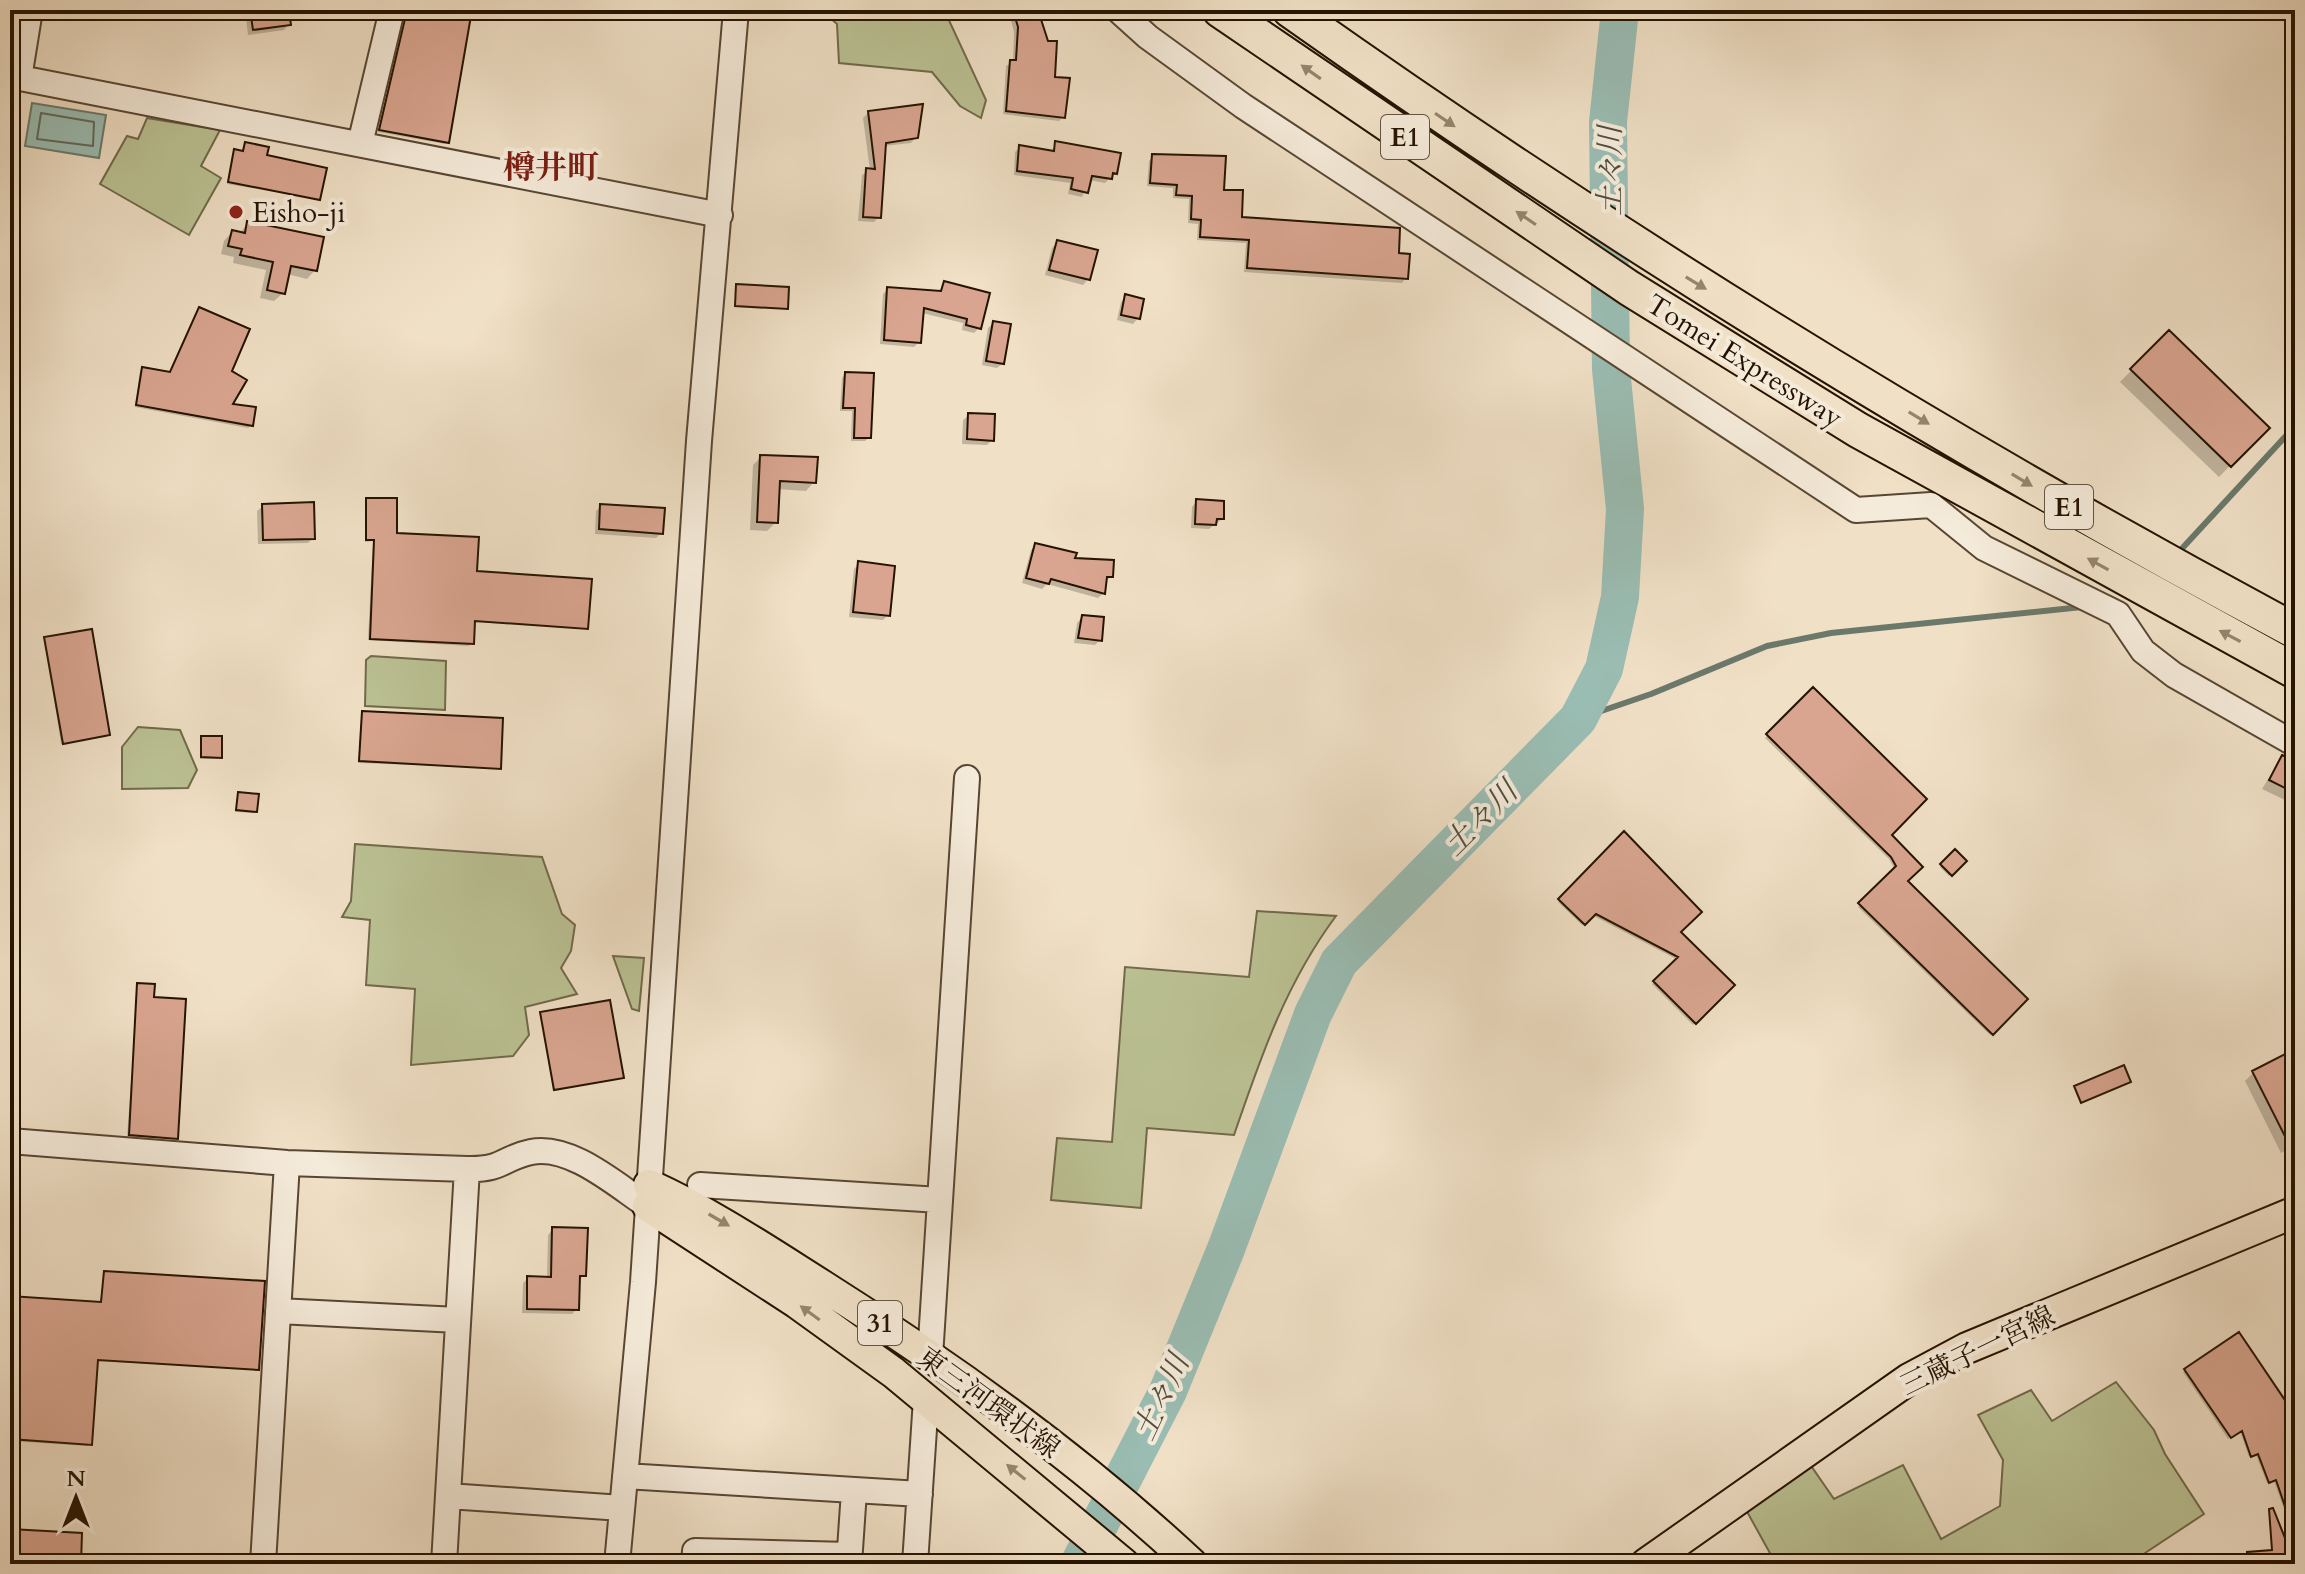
<svg xmlns="http://www.w3.org/2000/svg" width="2305" height="1574" font-family="Cardo,'Noto Serif JP',serif">
<style>
.green{fill:#bbc294;stroke:#706a4a;stroke-width:2}
.water{fill:#9abdb3;stroke:#6b796b;stroke-width:2}
.shadow{fill:#0003}
.lines{fill:none;stroke-linecap:round;stroke-linejoin:round}
.shore{stroke:#60685a;stroke-width:2}
.stream{stroke:#6b796b;stroke-width:6}
.river{stroke:#9abdb3;stroke-width:38}
.building{fill:#d9a590;stroke:#251300;stroke-width:2}
.minor-casing{stroke:#584632;stroke-width:28}
.major-casing{stroke:#251300;stroke-width:34}
.highway-casing{stroke:#251300;stroke-width:38}
.minor{stroke:#f5ebda;stroke-width:24}
.major{stroke:#f0e0c6;stroke-width:30}
.highway{stroke:#f0e0c6;stroke-width:34}
.oneway{fill:#95846d}
.poi-dot{fill:#8f2418;stroke:#f5ebda;stroke-width:3}
.labels{text-anchor:middle;stroke-width:8;stroke-linejoin:round;paint-order:stroke}
.shield{fill:#f5ebda;stroke:#635441;stroke-width:2}
.shield-label{font-size:26px;font-weight:bold;fill:#251300}
.poi-label{font-size:28px;fill:#251300;stroke:#f5ebda;text-anchor:start}
.street-label{font-size:28px;fill:#251300;stroke:#f5ebda}
.water-label{font-size:30px;font-style:italic;fill:#4e4e3f;stroke:#f5ebda}
.quarter-label{font-size:32px;font-weight:bold;fill:#7a1f14;stroke:#f5ebda}
</style>
<rect width="100%" height="100%" fill="#f0e0c6"/>
<filter id="stains"><feTurbulence type="fractalNoise" baseFrequency=".0025" numOctaves="4"/><feColorMatrix values="0 0 0 0 .2 0 0 0 0 .09 0 0 0 0 .02 0 0 0 .5 -.17"/></filter>
<radialGradient id="worn" r=".72"><stop offset=".6" stop-color="#630" stop-opacity="0"/><stop offset="1" stop-color="#630" stop-opacity=".3"/></radialGradient>
<path class="green" d="M821,10h113l13,6 39,84 -5,18 -21,-12 -28,-34 -93,-9 -2,-39z
M147,118l73,12 -19,36 20,12 -32,57 -89,-51 27,-48 11,3z
M371,656l75,5 -1,49 -80,-4 1,-46z
M138,727l42,3 17,40 -9,18 -66,1v-42z
M355,844l187,13 20,57 13,11 -4,26 -10,17 16,26 -52,13 4,28 -16,21 -102,9 4,-76 -49,-4 4,-65 -28,-3 9,-16z
M1257,911l79,5c-50,67 -75,140 -102,219l-87,-7 -6,80 -90,-8 6,-62 55,4 13,-175 124,10z
M613,956l31,2 -5,53 -7,-2z
M2116,1382l38,48 11,24 39,60 -62,41 4,9h-370l-31,-56 64,-45 25,36 69,-34 38,74 59,-33 3,-46 -25,-45 53,-25 21,31z"/>
<path class="water" d="M32,103l74,12 -7,43 -74,-12z"/>
<path class="shadow" d="M245,10h42l2,14 -5,6 -36,5z
M404,10h67l-26,134 -67,-12z
M1008,10h28l27,107 -4,4 -56,-7 3,-48 7,-4 1,-30z
M868,113l48,24 -5,6 -27,3 -5,71 -5,5 -16,-1 4,-46 8,-5 -7,-52z
M1056,143l59,30 -10,10 -16,-3 -7,17 -14,-3 2,-11 -56,-8 1,-23 5,-5 31,6z
M246,144l19,13 53,42 -91,-15 6,-31h9z
M1153,156l69,36 18,27 157,36 9,23 -4,5 -158,-11 2,-29 -49,-3 1,-16 -10,-1 1,-24 -16,-1v-10l-26,-2 2,-25z
M248,223l67,47 -8,9 -20,-5 -4,19 -9,8 -14,-3 6,-28 -33,-7 1,-6 -13,-3 3,-13 8,-9 7,2z
M1058,242l30,37 -5,6 -38,-10 7,-27z
M944,284l35,44 -5,5 -12,-3 1,-7 -41,-10 -3,29 -5,5 -34,-3 3,-50 5,-5 50,4z
M737,286l49,22 -52,-1z
M1126,296l12,22 -5,6 -16,-4 4,-18z
M199,309l31,63v33l21,20 -3,3 -113,-21 5,-35 3,-3 26,5z
M993,323l10,40 -6,5 -15,-3 6,-37z
M2169,332l98,96 -48,49 -99,-95z
M845,374l24,64 -4,3h-14l1,-30h-12l2,-33z
M969,415l23,25 -5,5 -25,-1 1,-24z
M761,457l53,25 -8,9 -29,-2 -1,33 -9,9 -17,-1 3,-65z
M367,500l28,35 191,93 -113,-6 -4,24 -101,-6 5,-99 -8,1z
M1197,501l25,18 -13,10 -18,-1 1,-21z
M263,506l50,32 -5,5 -50,1 -1,-33z
M601,506l60,27 -5,5 -61,-4 1,-23z
M1036,545l75,31 -7,7v10l-6,5 -51,-14 -5,5 -20,-6 9,-33z
M859,564l29,51 -5,5 -34,-3 5,-48z
M1082,617l18,23 -5,5 -21,-2 3,-20z
M45,639l63,96 -2,2 -45,7z
M1813,690l76,145 16,46 121,118 -36,36 -132,-128 37,-37 -6,-11 -124,-121z
M362,713l137,55 -141,-5z
M202,738l18,19 -2,2h-18z
M2282,757l13,7v41l-33,-16z
M239,795l16,16 -2,2 -18,-1z
M1624,834l54,98 54,53 -39,40 -41,-41 26,-24 -86,-45 -10,10 -24,-23z
M1955,852l9,9 -15,15 -9,-9z
M138,985l38,153 -2,2 -47,-3z
M541,1014l81,63 -69,14z
M2295,1052v102l-3,-7 -11,6 -36,-72 8,-8z
M553,1229l31,46 -6,6 -1,28 -5,5 -50,-1 1,-30 5,-5h19l1,-43z
M104,1273l153,96 -162,-8 -7,85 -78,-5v-143l90,6z
M2238,1334l57,81v90l-11,4 -10,-28 -7,2 -11,-28 -7,2 -9,-26 -12,8 -45,-67z
M2270,1511l18,39h7v14h-23z"/>
<g class="lines">
<path class="shore" d="M41,113l53,9 -1,24 -56,-7z"/>
<path class="stream" d="M2176,555l119,-129
M1578,719l73,-25 116,-48 64,-13 251,-26"/>
<path class="river" d="M1079,1564l89,-173 58,-142 87,-235 26,-52 239,-243 26,-50 16,-72 5,-88 -14,-140 -3,-247 12,-112"/>
</g>
<path class="building" d="M250,10h39l2,15 -38,5z
M407,10h65l-23,133 -70,-13z
M1013,10h25l10,31h9l-2,36 15,1 -5,40 -59,-7 4,-51h6l2,-33z
M923,104l-5,34 -32,5 -5,75 -18,-1 3,-49 9,1 -7,-58z
M1055,141l66,12 -4,21 -4,-1 -1,6 -20,-3 -4,17 -17,-4 2,-11 -56,-7 2,-26 35,6z
M245,142l24,5 -2,8 60,13 -7,32 -92,-18 6,-33 9,2z
M1152,154l74,2 -2,34h19l-1,27 158,11 -1,25 11,1 -2,25 -161,-11 2,-28 -49,-3 1,-17 -10,-1 1,-23 -16,-1 1,-10 -27,-2z
M247,221l77,16 -7,34 -26,-5 -6,28 -18,-4 6,-28 -33,-7 2,-6 -14,-3 4,-16 13,3z
M1057,240l41,10 -8,30 -41,-10z
M944,281l46,12 -9,36 -15,-4 1,-6 -43,-11 -3,35 -37,-3 3,-53 54,4z
M736,284l53,3 -1,22 -53,-3z
M1125,294l19,5 -4,20 -19,-4z
M199,307l51,22 -18,42 15,9 -14,24 23,3 -3,19 -117,-21 6,-38 28,5z
M993,321l18,3 -7,40 -18,-3z
M2169,330l101,98 -39,39 -101,-98z
M845,372l29,1 -3,65h-17l1,-30h-12z
M968,413l27,1 -1,27 -27,-2z
M760,455l58,2 -2,26 -36,-2 -2,42 -21,-1z
M366,498h31v35l82,4 -2,34 115,8 -4,50 -113,-8 -1,23 -104,-5 4,-99h-8z
M1196,499l28,2v18h-7l-1,6 -21,-1z
M314,502l1,37 -52,1 -1,-36z
M600,504l65,4 -2,26 -64,-5z
M1035,543l42,10 -2,5 39,2 -1,17h-6l-2,17 -54,-15 -2,5 -23,-6z
M858,561l37,5 -5,50 -37,-4z
M1082,615l22,2 -2,24 -24,-3z
M92,629l18,106 -47,9 -19,-107z
M1813,687l114,112 -35,36 31,32 -15,14 120,118 -35,36 -135,-132 38,-37 -5,-9 -125,-123z
M362,711l141,7 -2,51 -142,-8z
M201,736h21v22l-21,-1z
M2282,755l13,6v32l-26,-13z
M238,792l21,2 -2,18 -21,-2z
M1624,831l78,81 -21,20 54,53 -39,39 -43,-43 25,-24 -82,-43 -11,11 -27,-26z
M1955,849l12,12 -15,15 -12,-12z
M137,983l18,1 -1,13 32,2 -8,140 -49,-4z
M610,1000l14,78 -70,12 -14,-78z
M2295,1049v107l-43,-85z
M2124,1065l7,17 -50,21 -7,-17z
M552,1227l36,1 -2,48h-6l-1,34 -52,-1v-33l24,1z
M104,1271l161,10 -6,89 -161,-10 -6,85 -82,-6v-143l91,6z
M2239,1332l56,83v111l-3,1 -16,-47 -7,3 -11,-29 -7,3 -9,-26 -11,7 -47,-69z
M2273,1508l16,40h6v16h-47l-1,-12 25,-2 -3,-41z
M10,1529l72,4 -1,31h-71z"/>
<g class="lines">
<defs>
<path id="minor" d="M1118,10l30,27 95,69 613,404 75,-5 53,43 134,66 25,37 31,24 121,69
M10,76l710,139
M19,78l11,-68
M360,144l32,-134
M10,1141l277,22 180,6c37,1 35,-11 64,-17 40,-8 86,34 117,54
M700,1185l240,15
M278,1311l180,9
M930,1357l37,-579
M625,1476l295,18
M448,1496l174,12
M263,1564l24,-401
M444,1564l23,-395
M617,1564l26,-282 56,-841 37,-431
M694,1564l1,-13 154,4
M849,1564l5,-73
M915,1564l11,-165"/>
<path id="major" d="M649,1185c62,28 117,65 174,101 130,82 257,173 369,278
M648,1206l149,97 97,70 230,191
M1646,1564l263,-185 58,-31 328,-136"/>
<path id="highway" d="M1220,10l409,278 229,142 437,241
M1290,10c322,228 657,435 1005,621"/>
</defs>
<use href="#minor" class="minor-casing"/>
<use href="#major" class="major-casing"/>
<use href="#highway" class="highway-casing"/>
<use href="#minor" class="minor"/>
<use href="#major" class="major"/>
<use href="#highway" class="highway"/>
</g>
<defs><path id="oneway-solid" d="M-6-.8H1V-3.2L6.5 0L1 3.2V.8H-6Z" transform="scale(2)"/></defs>
<g class="oneway">
<use href="#oneway-solid" transform="translate(1311 72) rotate(-145)"/>
<use href="#oneway-solid" transform="translate(1445 120) rotate(34)"/>
<use href="#oneway-solid" transform="translate(1526 218) rotate(-146)"/>
<use href="#oneway-solid" transform="translate(1696 283) rotate(31)"/>
<use href="#oneway-solid" transform="translate(1919 418) rotate(31)"/>
<use href="#oneway-solid" transform="translate(2022 480) rotate(31)"/>
<use href="#oneway-solid" transform="translate(2098 564) rotate(-151)"/>
<use href="#oneway-solid" transform="translate(2230 636) rotate(-152)"/>
<use href="#oneway-solid" transform="translate(719 1220) rotate(30)"/>
<use href="#oneway-solid" transform="translate(810 1313) rotate(-144)"/>
<use href="#oneway-solid" transform="translate(1016 1472) rotate(-141)"/>
</g>
<circle class="poi-dot" cx="236" cy="212" r="8"/>
<g class="labels">
<g class="shield">
<rect x="1381" y="115" width="48" height="44" rx="6"/>
<rect x="2045" y="485" width="48" height="44" rx="6"/>
<rect x="858" y="1301" width="44" height="44" rx="6"/>
</g>
<g class="shield-label">
<text x="1405" y="146">E1</text>
<text x="2069" y="516">E1</text>
<text x="880" y="1332">31</text>
</g>
<g class="poi-label">
<text x="252" y="222">Eisho-ji</text>
</g>
<g class="street-label">
<text transform="translate(1745 360) rotate(32)" y="10">Tomei Expressway</text>
<text transform="translate(1977 1350) rotate(-26)" y="10">三蔵子一宮線</text>
<text transform="translate(989 1402) rotate(36)" y="10">東三河環状線</text>
</g>
<g class="water-label">
<text transform="translate(1610 171) rotate(-90)" y="10">土々川</text>
<text transform="translate(1480 818) rotate(-45)" y="10">土々川</text>
<text transform="translate(1161 1397) rotate(-65)" y="10">土々川</text>
</g>
<g class="quarter-label">
<text x="551" y="178">樽井町</text>
</g>
</g>
<rect width="2305" height="1574" fill="none" stroke="#f0e0c6" stroke-width="40"/>
<rect x="12" y="12" width="2281" height="1550" fill="none" stroke="#251300" stroke-width="4"/>
<rect x="20" y="20" width="2265" height="1534" fill="none" stroke="#251300" stroke-width="2"/>
<g transform="translate(76 1498)" stroke="#f5ebda" stroke-width="6" paint-order="stroke">
<path d="M0-6L14 30L0 20L-14 30Z" fill="#251300"/>
<text y="-12" font-size="22" font-weight="bold" text-anchor="middle" fill="#251300">N</text>
</g>
<rect width="100%" height="100%" filter="url(#stains)"/>
<rect width="100%" height="100%" fill="url(#worn)"/>
</svg>
